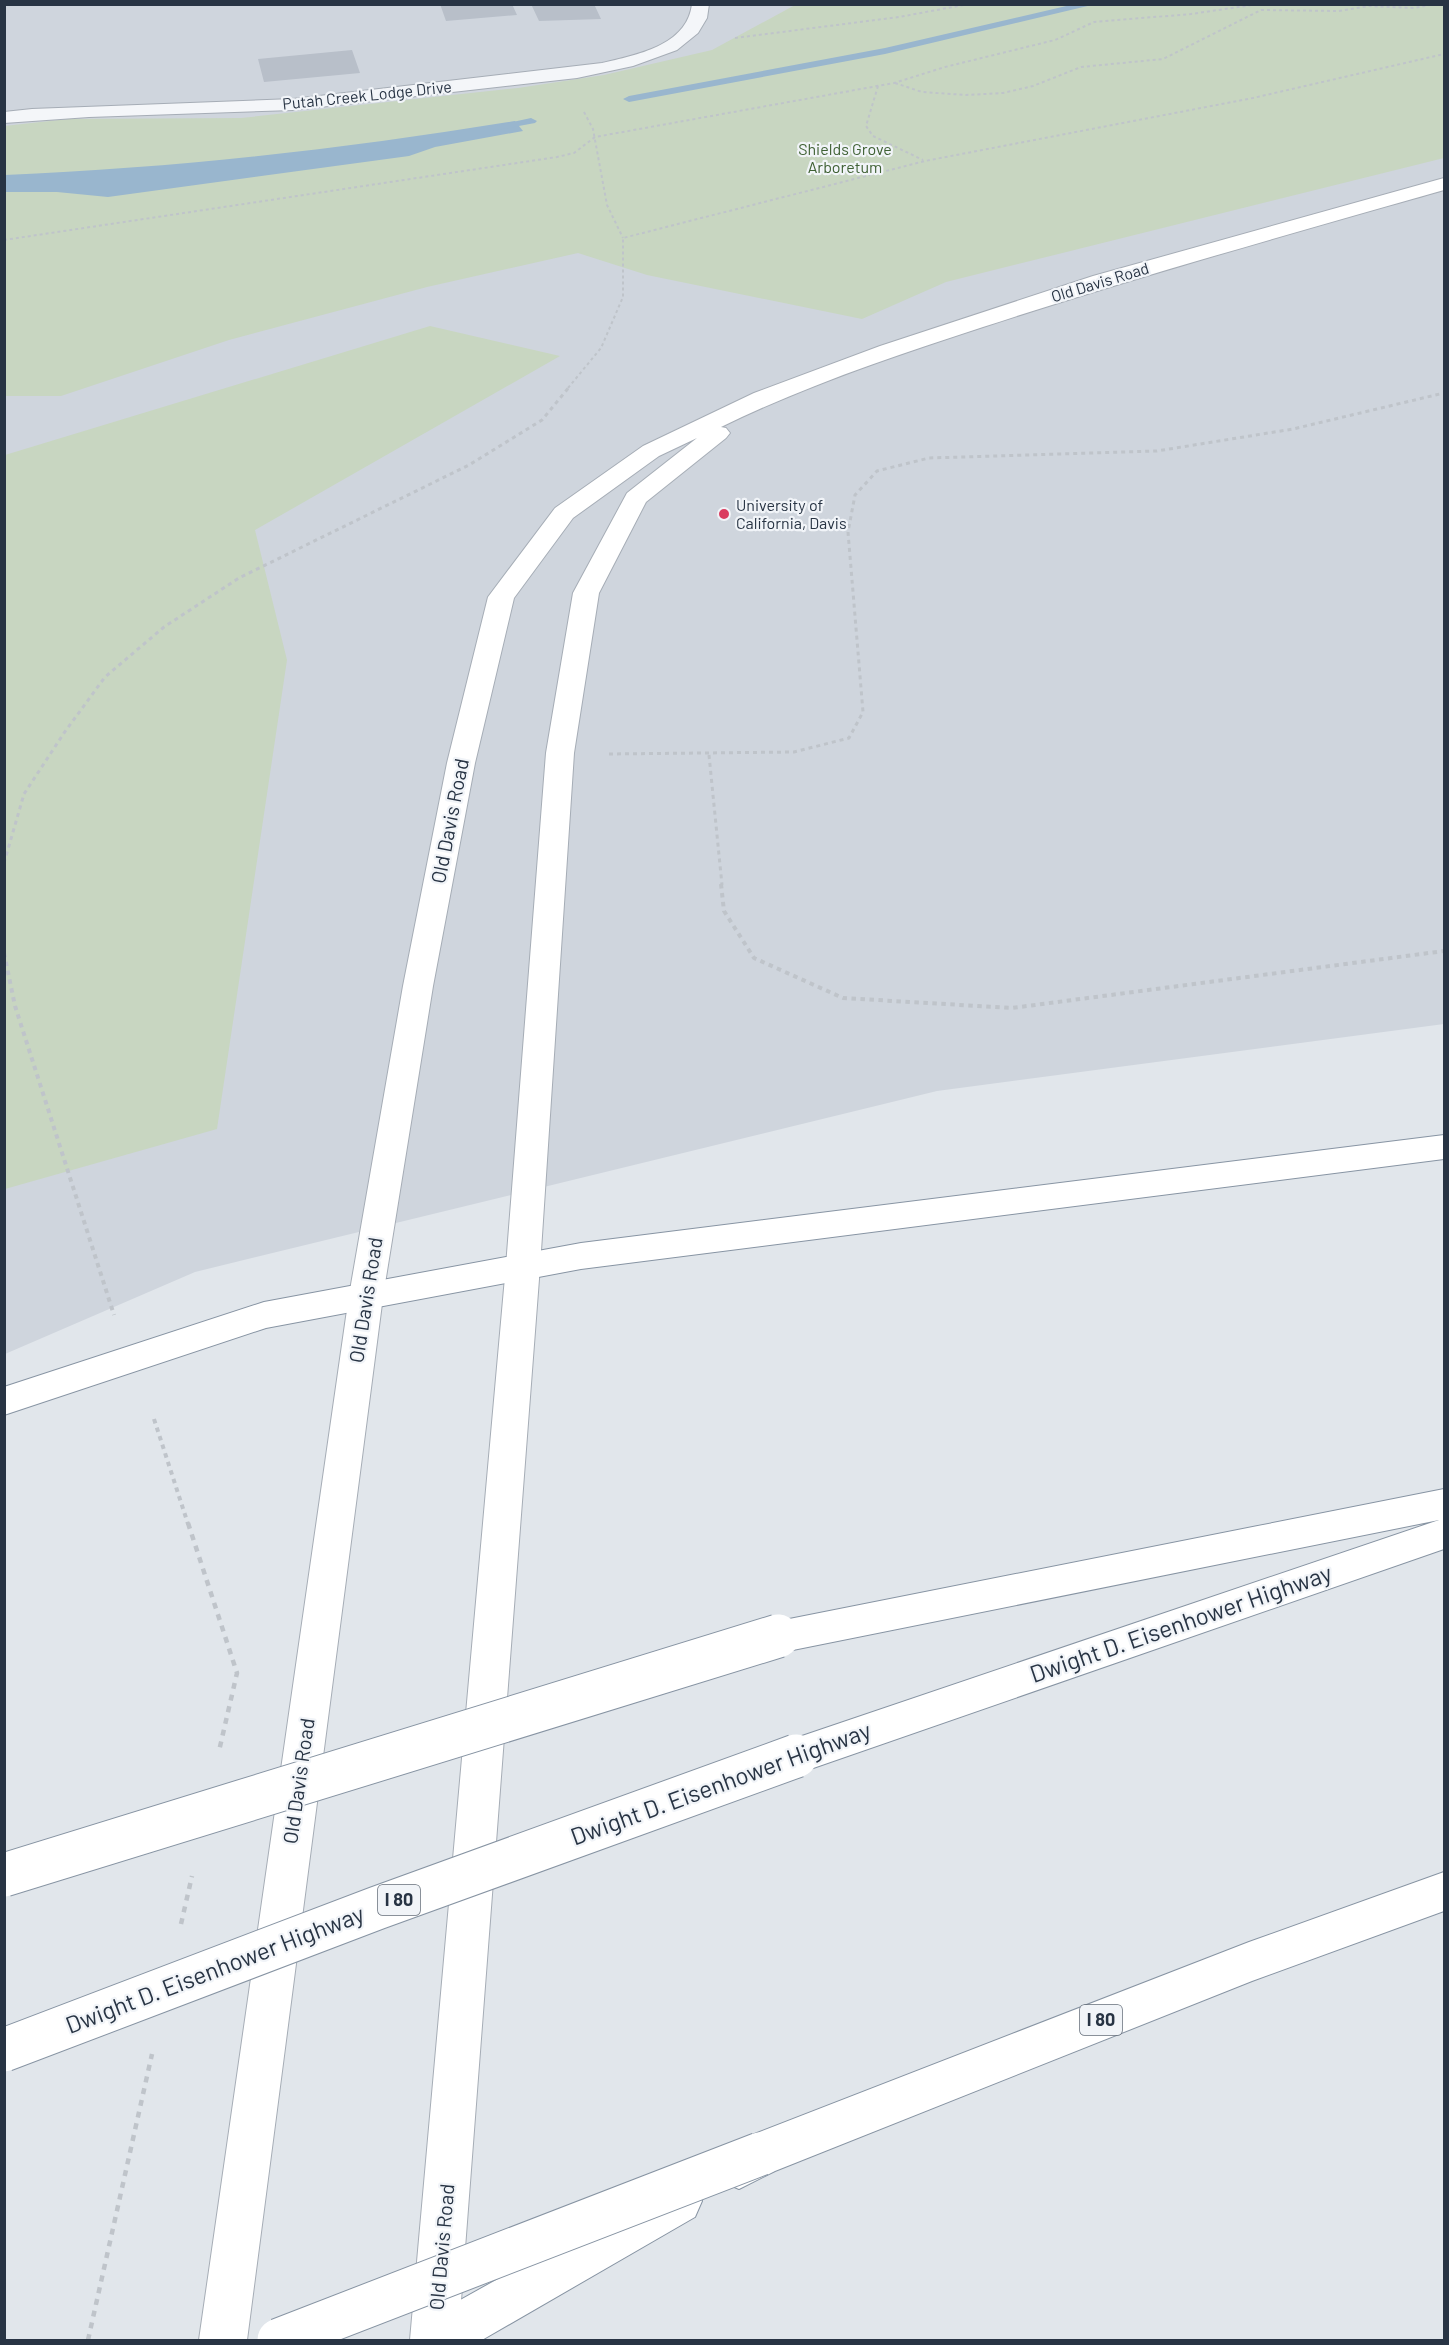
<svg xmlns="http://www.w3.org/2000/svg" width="1449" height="2345" font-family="Barlow,sans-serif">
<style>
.built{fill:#cfd5dd}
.green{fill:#c8d6c1}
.water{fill:#99b6ce}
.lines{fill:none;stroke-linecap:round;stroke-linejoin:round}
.stream{fill:#99b6ce;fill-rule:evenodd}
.building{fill:#b8bfc9}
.lane-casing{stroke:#a6adb6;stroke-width:2}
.secondary-casing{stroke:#a6adb6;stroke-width:2}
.highway-casing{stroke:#8794a3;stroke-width:2}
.path-far3{stroke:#bfc4ca;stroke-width:2;stroke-dasharray:3 3;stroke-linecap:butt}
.path-far2{stroke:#bfc4ca;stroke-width:3;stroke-dasharray:4 4;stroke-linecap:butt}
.path-far1{stroke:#bfc4ca;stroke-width:4;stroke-dasharray:4.5 4.5;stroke-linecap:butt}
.path{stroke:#bfc4ca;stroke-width:4.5;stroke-dasharray:6 6;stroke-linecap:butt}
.lane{fill:#f4f6f9;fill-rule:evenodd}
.secondary{fill:#fff;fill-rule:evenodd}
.highway{fill:#fff;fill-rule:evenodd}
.highway-bridge-casing{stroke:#8794a3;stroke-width:45;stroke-linecap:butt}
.highway-bridge{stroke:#fff;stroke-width:43}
.poi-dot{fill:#da3c5f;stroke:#f1f4f8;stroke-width:2}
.labels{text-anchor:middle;stroke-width:4.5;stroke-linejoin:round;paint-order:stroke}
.far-street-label{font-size:16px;fill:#283444;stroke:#f1f4f8}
.far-park-label{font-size:16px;fill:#3f6134;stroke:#f1f4f8}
.far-poi-label{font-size:16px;fill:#283444;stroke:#f1f4f8;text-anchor:start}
.shield{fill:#f1f4f8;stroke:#646e7a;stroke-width:1.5}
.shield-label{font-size:18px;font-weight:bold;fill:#283444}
.street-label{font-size:20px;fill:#283444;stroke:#f1f4f8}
.near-street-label{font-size:24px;fill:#283444;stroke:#f1f4f8}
</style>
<rect width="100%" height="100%" fill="#e1e6eb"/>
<path class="built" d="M5,5h1439v1019l-507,67 -742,181 -190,82z"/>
<path class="green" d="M795,5h649v153l-498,124 -84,37 -215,-44 -69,-22 -151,34 -198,53 -168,56h-56l-1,-270 64,-7 173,-1 277,-30 86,-13 108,-25z
M430,326l130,30 -305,174 32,130 -70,469 -212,60v-734z"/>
<path class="water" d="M515,121l8,10 -88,16 -26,9 -301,41 -51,-5h-52v-17c171,-7 340,-26 510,-54z"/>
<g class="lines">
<path class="stream" d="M1075,4h21l-211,50 -256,48 -6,-3 6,-3 256,-48z
M531,118l6,3 -2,2 -43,8 -6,-3z"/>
</g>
<path class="building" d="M440,4h72l5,11 -71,6z
M531,4h63l7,15 -62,2z
M352,50l8,23 -96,9 -6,-23z"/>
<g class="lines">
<defs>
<path id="lane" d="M692,4h17l-2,14 -9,15 -21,17 -44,16 -56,12 -284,32 -204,7 -85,6v-11l28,-3 261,-10 309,-36c34,-8 85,-17 90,-59z"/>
<path id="secondary" d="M1444,178v12c-154,44 -308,87 -461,137 -89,29 -178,59 -262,100l5,1 4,5 -4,5 -80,64 -47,91 -25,160 -34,513 -82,1074h-48l96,-1074 40,-513 27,-160 54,-100 70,-55 -38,18 -86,62 -59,80 -39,165 -42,223 -50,310 -136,1044h-48l150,-1044 54,-310 44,-223 41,-166 67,-89 88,-62 111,-53 126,-47 213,-70z"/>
<path id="highway" d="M1444,1135v24l-863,110 -315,59 -262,87v-28l260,-85 317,-59z
M1444,1489v60l-648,225 -14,-5 -6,-13 6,-13 14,-5 643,-218 -661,133 -14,-5 -6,-12 6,-12z
M1444,1872v39l-192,70 -477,190 -36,18 -16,-7 -7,-16 7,-16 21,-12 505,-196z
M679,2178l16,7 7,16 -7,16 -213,123h-70l7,-17z"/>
</defs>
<use href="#lane" class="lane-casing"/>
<use href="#secondary" class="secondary-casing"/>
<use href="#highway" class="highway-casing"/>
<path class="path-far3" d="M735,38l164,-21 70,-13
M895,83l27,9 44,3 37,-2 30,-7 48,-19 82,-8 98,-49 78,1 30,-5 45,2 21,-4
M878,86l-12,40 7,10 50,24
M584,112l9,17 14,76 16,33
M4,240l553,-83 17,-4 21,-16 299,-54 51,-16 110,-27 39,-18 97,-8 68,-10
M568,388l33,-40 22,-51v-59l302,-77 328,-63 191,-44"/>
<path class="path-far2" d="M609,754l185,-2 55,-14 14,-26 -15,-180 7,-37 22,-24 52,-13 228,-7 136,-22 151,-36
M709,755l13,130
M4,863l20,-69 40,-61 41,-56 59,-50 75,-49 230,-113 73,-45 28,-34"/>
<path class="path-far1" d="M721,884l3,27 30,47 89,40 169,10 432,-57
M4,953l11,53 99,309
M154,1419l34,105"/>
<path class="path" d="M188,1523l49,150 -18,78
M181,1924l11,-48
M88,2340l64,-286"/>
<use href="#lane" class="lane"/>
<use href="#secondary" class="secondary"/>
<use href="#highway" class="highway"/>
<defs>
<path id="highway-bridge" d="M4,1875l774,-239
M4,2050l373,-142 419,-152
M279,2340l481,-186"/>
</defs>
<use href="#highway-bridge" class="highway-bridge-casing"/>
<use href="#highway-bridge" class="highway-bridge"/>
</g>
<circle class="poi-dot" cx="724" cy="514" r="6"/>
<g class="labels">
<g class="far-street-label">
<text transform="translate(367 95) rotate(-6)" y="6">Putah Creek Lodge Drive</text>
<text transform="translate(1100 282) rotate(-17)" y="6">Old Davis Road</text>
</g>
<g class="far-park-label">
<text x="845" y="155">Shields Grove<tspan x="845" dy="18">Arboretum</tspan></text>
</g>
<g class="far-poi-label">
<text x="736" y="511">University of<tspan x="736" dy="18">California, Davis</tspan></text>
</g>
<g class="shield">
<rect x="378" y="1885" width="42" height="30" rx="4.5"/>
<rect x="1080" y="2005" width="42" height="30" rx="4.5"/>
</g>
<g class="shield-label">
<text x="399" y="1906">I 80</text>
<text x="1101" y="2026">I 80</text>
</g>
<g class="street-label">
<text transform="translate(450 821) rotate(-79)" y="7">Old Davis Road</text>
<text transform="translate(366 1300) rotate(-81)" y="7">Old Davis Road</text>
<text transform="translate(299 1781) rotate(-82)" y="7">Old Davis Road</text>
<text transform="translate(442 2247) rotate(-85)" y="7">Old Davis Road</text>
</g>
<g class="near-street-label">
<text transform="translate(1181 1624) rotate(-19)" y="8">Dwight D. Eisenhower Highway</text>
<text transform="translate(721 1784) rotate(-20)" y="8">Dwight D. Eisenhower Highway</text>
<text transform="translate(215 1970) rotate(-21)" y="8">Dwight D. Eisenhower Highway</text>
</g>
</g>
<rect width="1449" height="2345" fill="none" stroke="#283444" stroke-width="12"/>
</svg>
